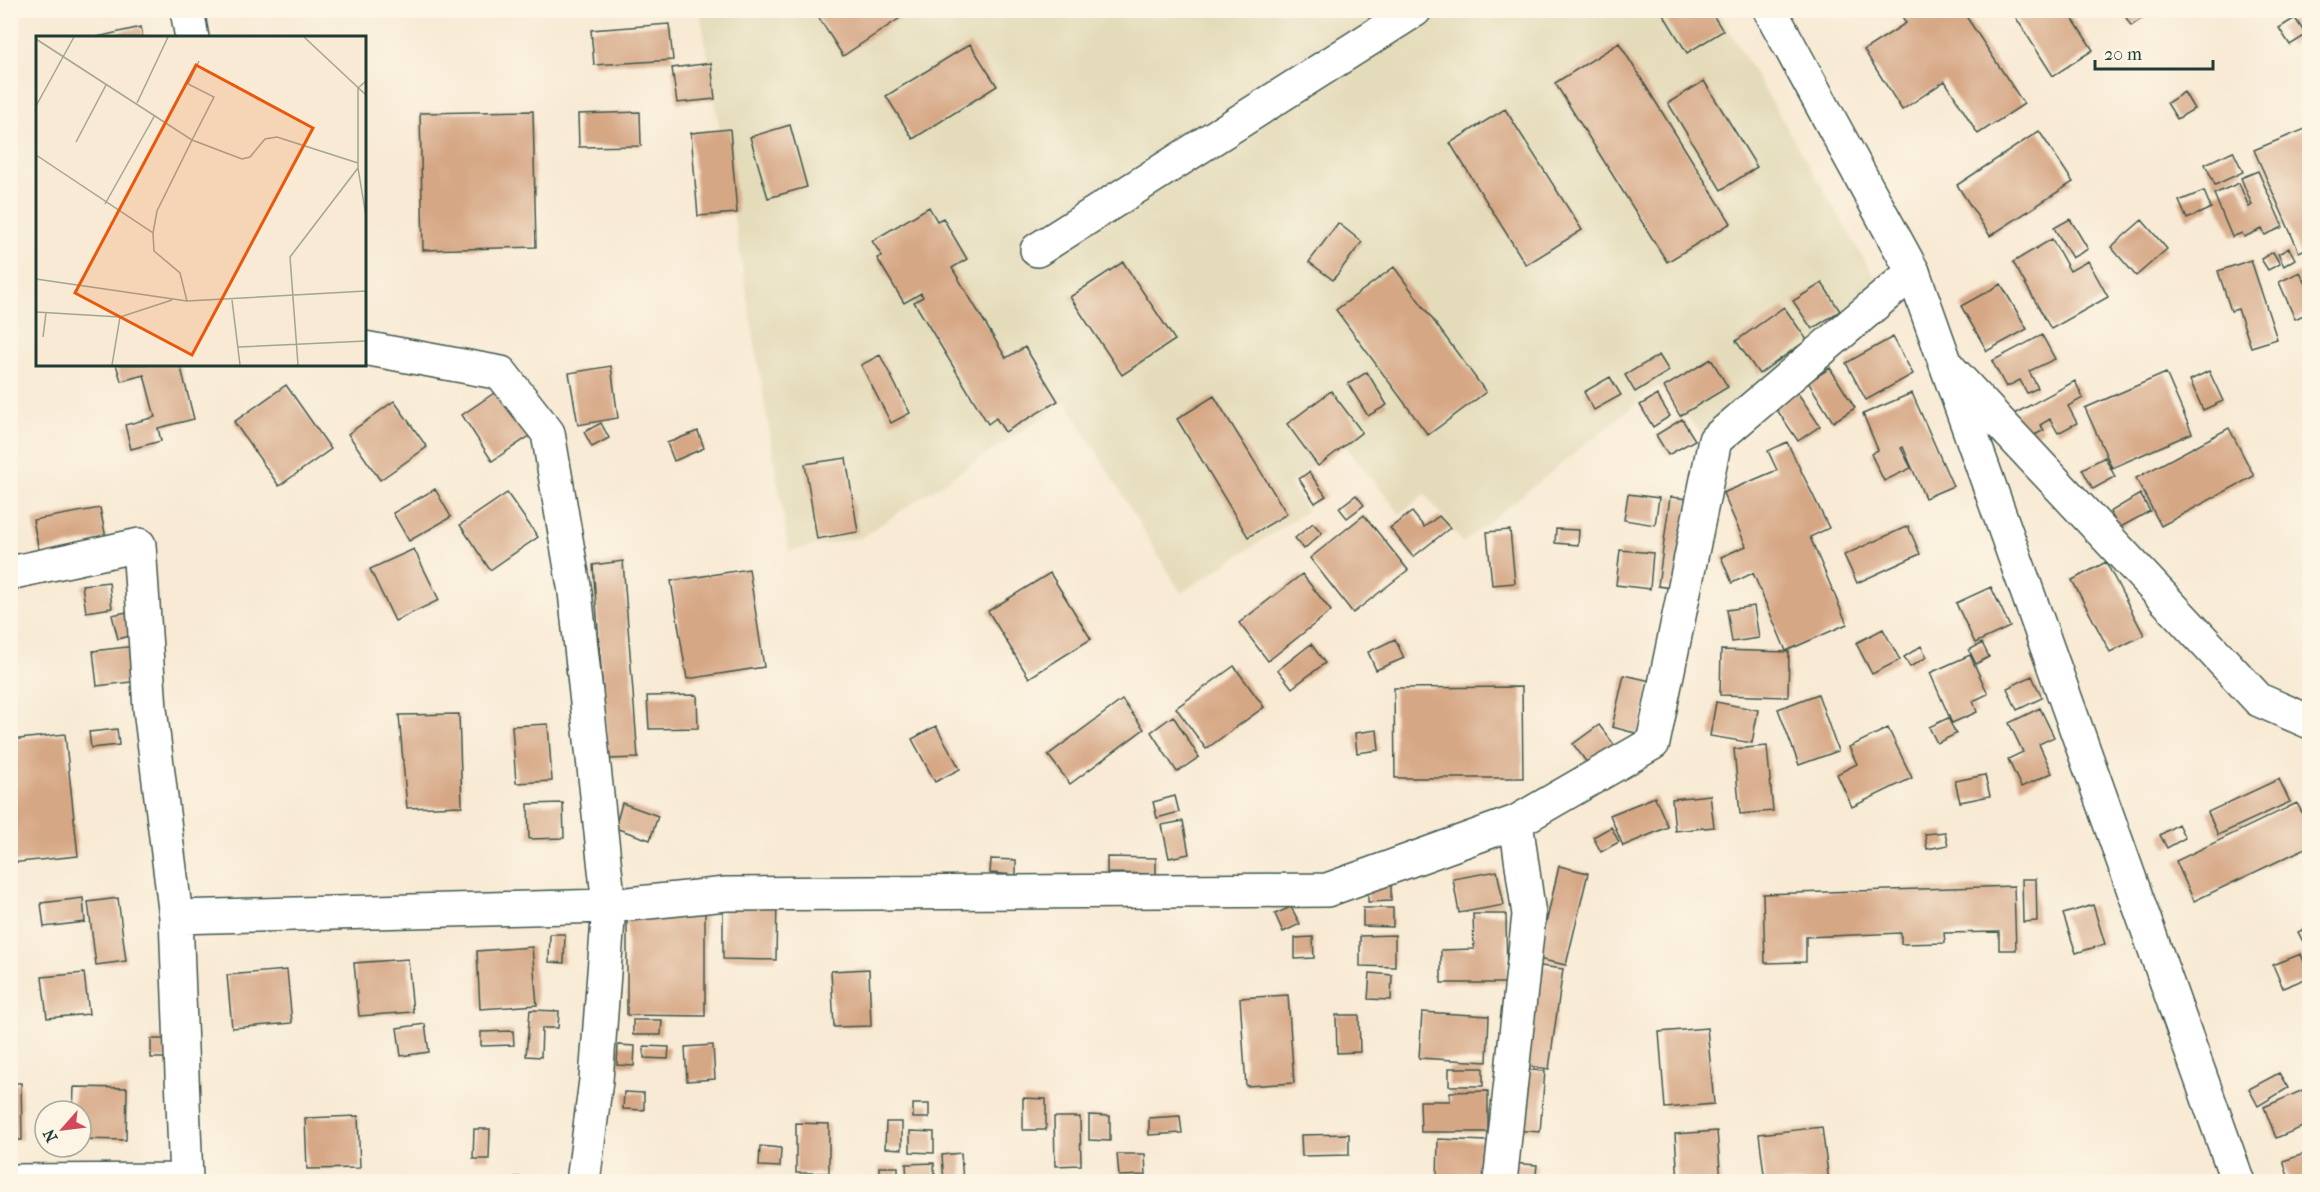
<svg xmlns="http://www.w3.org/2000/svg" width="2320" height="1192" font-family="'IM FELL French Canon',serif">
  <style>
    .built { fill: #e4dbba }
    .building { fill: #d6a785 }
    .lines { fill: none; stroke-linecap: round; stroke-linejoin: round }
    .minor-casing { stroke: #40574c; stroke-width: 36 }
    .major-casing { stroke: #40574c; stroke-width: 36 }
    .minor { stroke: #fff; stroke-width: 33 }
    .major { stroke: #fff; stroke-width: 33 }
    .inset-road { fill: none; stroke: #a1a594; stroke-width: 1.5 }
    .view { fill: #e8590c; fill-opacity: 0.15; stroke: #e8590c; stroke-width: 3 }
    .inset-edge { fill: none; stroke: #1f3d34; stroke-width: 3 }
  </style>
  <rect width="100%" height="100%" fill="#fcf5e5"/>
  <filter id="ink" filterUnits="userSpaceOnUse"><feTurbulence type="fractalNoise" baseFrequency=".0167" numOctaves="2"/><feDisplacementMap in="SourceGraphic" scale="12" xChannelSelector="R" yChannelSelector="G"/><feConvolveMatrix kernelMatrix="1 2 1 2 8 2 1 2 1" color-interpolation-filters="sRGB"/></filter>
  <filter id="wash" filterUnits="userSpaceOnUse"><feTurbulence type="fractalNoise" baseFrequency=".008" numOctaves="4" result="noise"/><feDisplacementMap in="SourceGraphic" scale="24" xChannelSelector="R" yChannelSelector="G"/><feGaussianBlur stdDeviation="1.35" result="paint"/><feColorMatrix in="noise" values="0 0 0 0 0 0 0 0 0 0 0 0 0 0 0 0 0 1.4 0 .05"/><feComposite in="paint" operator="in"/></filter>
  <g filter="url(#wash)">
    <rect width="100%" height="100%" fill="#f8ead4"/>
    <path class="built" d="M700 11H1718L1879 284 1704 436 1658 386 1463 543 1425 494 1400 514 1344 444 1290 483 1307 511 1181 593 1066 401 862 537 789 551Z"/>
    <g id="blocks">
      <path class="building" d="M814 10H912L843 56Z
        M1668 10H1710L1723 31 1687 53 1663 14Z
        M1898 10H1962L2024 104 1978 134 1945 81 1902 110 1864 50 1906 23Z
        M2011 10H2067L2093 50 2053 76Z
        M2122 10H2154L2131 26Z
        M2295 18 2306 35 2290 45 2279 28Z
        M669 24 673 60 594 65 591 30Z
        M141 27 143 38H97V37Z
        M1619 43 1731 223 1667 262 1555 83Z
        M970 44 997 86 913 139 886 96Z
        M711 63 715 99 677 103 672 68Z
        M1704 81 1757 167 1721 190 1668 103Z
        M2184 92 2194 109 2177 119 2167 103Z
        M1505 109 1582 230 1526 265 1450 143Z
        M533 111 536 247 423 250 420 113Z
        M640 112 641 146 579 147 578 114Z
        M790 125 807 187 768 198 750 137Z
        M2310 127V247L2299 252 2254 150Z
        M730 129 737 213 698 216 691 133Z
        M2039 131 2073 182 1990 236 1957 185Z
        M2233 151 2243 172 2215 185 2205 164Z
        M2258 171 2283 227 2265 235 2262 229 2244 237 2242 233 2232 237 2214 194 2239 183 2249 207 2252 205 2241 178Z
        M2204 191 2211 208 2187 219 2179 201Z
        M929 207 937 221 943 218 967 259 952 268 1006 358 1025 347 1058 401 1005 432 996 418 988 424 914 302 923 297 921 293 904 303 877 258 882 256 872 241Z
        M2070 219 2088 249 2072 258 2054 228Z
        M2142 220 2167 249 2136 276 2111 247Z
        M1338 223 1362 242 1333 280 1309 262Z
        M2052 239 2070 271 2088 261 2108 297 2051 329 2013 262Z
        M2289 248 2295 259 2284 266 2278 254Z
        M2273 252 2280 264 2268 270 2261 259Z
        M2251 260 2277 339 2251 347 2238 309 2231 311 2218 271Z
        M1123 262 1175 340 1122 375 1070 297Z
        M1394 267 1486 392 1428 435 1336 310Z
        M2300 272 2310 292V312L2295 319 2279 282Z
        M1822 283 1840 311 1812 329 1793 301Z
        M2001 284 2027 329 1987 351 1961 306Z
        M1784 307 1807 340 1759 374 1736 341Z
        M2042 335 2055 359 2029 371 2038 388 2027 393 2020 380 2006 387 1992 361Z
        M1893 337 1913 374 1866 400 1846 363Z
        M880 355 910 413 891 423 861 365Z
        M1659 355 1669 371 1635 392 1625 375Z
        M1711 359 1728 387 1680 416 1664 387Z
        M116 364H180L194 419 158 428 161 441 131 449 125 425 155 417 144 375 121 381Z
        M611 366 618 418 578 425 569 373Z
        M1830 368 1855 408 1833 422 1808 382Z
        M2209 371 2223 401 2203 410 2190 380Z
        M1367 372 1387 405 1368 416 1348 384Z
        M2166 373 2192 433 2112 468 2085 408Z
        M1610 377 1621 395 1594 410 1584 392Z
        M2075 381 2083 398 2068 406 2077 423 2058 433 2050 419 2040 425 2044 430 2031 437 2012 415Z
        M286 385 331 449 279 486 234 422Z
        M503 387 534 433 492 461 462 415Z
        M1331 391 1362 432 1318 466 1287 424Z
        M1797 392 1820 426 1798 441 1775 407Z
        M1912 393 1953 486 1925 498 1903 447 1901 448 1911 468 1884 481 1871 454 1878 450 1863 414Z
        M1657 395 1670 416 1653 427 1640 405Z
        M1214 396 1287 514 1248 537 1177 419Z
        M394 401 427 447 380 480 348 434Z
        M1682 419 1695 440 1668 455 1656 435Z
        M601 423 609 438 592 447 584 432Z
        M2229 428 2254 476 2161 526 2136 478Z
        M698 431 704 448 674 461 667 443Z
        M1787 442 1829 528 1810 537 1847 624 1786 651 1753 573 1732 583 1721 557 1746 546 1723 493 1777 470 1768 451Z
        M2105 457 2115 477 2093 489 2082 469Z
        M846 458 858 532 817 539 805 464Z
        M1309 472 1326 496 1315 503 1299 479Z
        M435 489 451 517 409 541 393 513Z
        M507 493 538 537 490 570 460 525Z
        M1628 494 1659 498 1655 525 1624 520Z
        M2140 494 2150 511 2119 528 2110 512Z
        M1356 495 1364 505 1347 518 1339 508Z
        M1670 497 1689 499 1678 589 1658 586Z
        M100 508 106 538 39 551 33 520Z
        M1412 512 1424 527 1439 516 1450 528 1413 557 1390 528Z
        M1364 515 1408 570 1353 613 1310 558Z
        M1313 523 1322 533 1304 549 1295 538Z
        M1908 526 1920 554 1857 583 1844 555Z
        M1556 529 1579 530 1578 545 1555 543Z
        M1510 530 1515 583 1492 585 1487 532Z
        M414 549 439 600 395 621 370 569Z
        M1620 550 1653 553 1650 589 1616 585Z
        M623 561 638 758 608 759 593 565Z
        M2106 562 2144 635 2110 652 2072 580Z
        M749 569 764 667 687 679 671 581Z
        M1050 573 1091 639 1029 678 988 611Z
        M1302 574 1331 611 1268 661 1239 623Z
        M109 582 112 608 86 612 82 585Z
        M1991 587 2010 627 1975 643 1956 603Z
        M10 588 17 606 10 608Z
        M1754 606 1759 638 1732 642 1727 610Z
        M132 611 137 634 118 639 112 615Z
        M1883 629 1900 660 1872 674 1856 643Z
        M1395 639 1404 658 1376 670 1368 652Z
        M1982 643 1989 657 1976 664 1969 650Z
        M1311 644 1325 663 1292 688 1278 670Z
        M135 646 139 681 97 686 93 651Z
        M1921 646 1927 657 1910 667 1904 657Z
        M1721 650 1789 652 1788 697 1720 695Z
        M1970 655 1988 694 1973 701 1977 712 1952 723 1930 673Z
        M1234 666 1264 707 1206 749 1176 708Z
        M1624 675 1651 681 1639 734 1612 727Z
        M2032 676 2042 698 2017 710 2007 688Z
        M1522 687 1523 778H1395L1394 688Z
        M1818 694 1838 751 1799 765 1778 709Z
        M697 695 698 728 649 729 647 696Z
        M1122 700 1144 729 1070 784 1048 755Z
        M1716 702 1758 710 1752 743 1710 736Z
        M2040 708 2054 737 2039 744 2052 773 2021 787 2008 759 2023 752 2009 723Z
        M459 714 462 806 407 808 399 715Z
        M1173 716 1199 757 1177 772 1151 732Z
        M1948 718 1956 734 1937 743 1929 727Z
        M548 724 552 781 516 783 512 726Z
        M1599 725 1619 751 1593 771 1573 744Z
        M936 726 960 769 935 782 912 739Z
        M1888 728 1912 778 1852 807 1837 774 1857 764 1849 747Z
        M117 729 119 745 91 748 89 732Z
        M1377 730 1379 750 1357 753 1355 733Z
        M65 734 78 856 10 863V740Z
        M1767 746 1773 811 1740 814 1734 749Z
        M1985 775 1990 796 1960 802 1955 781Z
        M2279 779 2290 802 2218 835 2208 812Z
        M1710 795 1714 827 1675 831 1672 799Z
        M1175 796 1179 812 1157 818 1153 802Z
        M1655 797 1668 827 1623 846 1610 815Z
        M563 803 564 838 529 839 528 804Z
        M622 803 658 816 650 840 615 828Z
        M2297 803 2310 828V846L2194 901 2176 861Z
        M1183 821 1189 854 1169 858 1162 825Z
        M2178 824 2185 838 2167 848 2160 835Z
        M1611 827 1619 842 1601 852 1593 837Z
        M1945 832 1948 845 1927 849 1925 834Z
        M1107 857 1156 858V874L1107 873Z
        M991 859 1016 860V875L990 873Z
        M1559 866 1588 873 1566 965 1538 959Z
        M1497 871 1504 905 1459 913 1453 879Z
        M1368 879H1391V901L1368 902Z
        M2022 879H2036L2037 921 2023 922Z
        M2014 886 2016 950H1999V932L1944 933 1945 943 1901 944V933L1806 937V962L1765 963 1763 894Z
        M627 894 705 895V1016L627 1015Z
        M723 896 777 897 776 960 723 959Z
        M83 898 85 922 44 927 41 903Z
        M118 898 126 961 96 965 88 902Z
        M2093 905 2105 944 2076 953 2063 914Z
        M1291 907 1300 924 1283 932 1275 914Z
        M1363 908H1393V927L1363 926Z
        M1473 914H1506L1507 983H1441V950L1474 949Z
        M2310 926V950L2308 951 2298 932Z
        M550 934H565L564 963 549 962Z
        M1395 935V967L1360 966V936Z
        M1313 937 1314 958 1295 959V938Z
        M532 947 537 1005 480 1009 477 951Z
        M2301 954 2310 977 2283 988 2273 965Z
        M408 959 413 1012 359 1016 354 963Z
        M1533 965 1563 969 1549 1069 1520 1065Z
        M869 969 871 1026 834 1027 831 971Z
        M287 970 292 1023 232 1028 227 975Z
        M84 973 89 1014 47 1018 42 977Z
        M1370 973 1392 975 1391 1000 1368 999Z
        M1288 995 1294 1083 1246 1086 1240 998Z
        M530 1010 559 1011 558 1028H542L541 1057 526 1056Z
        M1422 1012 1489 1016 1487 1062 1419 1058Z
        M1336 1015H1359L1360 1052 1337 1053Z
        M633 1020H662L661 1035H633Z
        M425 1024 429 1052 401 1056 397 1028Z
        M1707 1028 1714 1104 1665 1108 1659 1032Z
        M513 1031 514 1045 481 1046V1032Z
        M151 1039H173L174 1058H151Z
        M618 1045 635 1046 634 1066 617 1065Z
        M713 1045 715 1079 687 1081 685 1047Z
        M644 1046 669 1047 668 1059 644 1058Z
        M1449 1068H1483V1086H1449Z
        M1518 1069 1545 1071 1540 1132 1513 1130Z
        M2279 1073 2288 1088 2258 1106 2249 1089Z
        M10 1083H21L22 1140H10Z
        M74 1087 127 1088 126 1140 81 1139V1111H73Z
        M2310 1087V1124L2276 1138 2264 1107Z
        M1488 1091V1132H1421L1420 1101H1450V1092Z
        M624 1092 644 1093V1110L623 1109Z
        M1023 1098 1046 1099V1130H1023Z
        M913 1104H929V1118H913Z
        M1089 1115 1110 1116V1141L1089 1140Z
        M358 1116 360 1168 307 1169 305 1118Z
        M1180 1116 1182 1133 1149 1135V1118Z
        M1054 1117H1080L1081 1165 1055 1166Z
        M886 1122H902V1149L885 1148Z
        M796 1123 829 1124V1173H796Z
        M1822 1127 1829 1182H1765L1759 1134Z
        M474 1129H490L489 1159H473Z
        M910 1131 934 1132V1153L910 1152Z
        M1717 1131 1721 1182H1678L1675 1134Z
        M1349 1134V1155L1302 1156 1301 1135Z
        M1438 1139 1487 1141 1486 1182H1437Z
        M760 1146 781 1148 780 1167 759 1166Z
        M2310 1152V1182H2290L2283 1161Z
        M961 1153 963 1182H944L942 1155Z
        M1117 1154H1145L1146 1175 1119 1176Z
        M934 1163 935 1182H907L906 1164Z
        M1509 1163 1537 1165 1535 1182H1508Z
        M879 1167H898V1182H879Z
        M516 1177 540 1179V1182H516Z"/>
    </g>
  </g>
  <g filter="url(#ink)">
    <use href="#blocks" fill-opacity="0" stroke="#40574c" stroke-width="1.5"/>
    <g class="lines">
      <g class="minor-casing">
        <path id="minor" d="M187 10 192 38
          M1037 250 1415 10
          M1948 367 2259 700 2310 722
          M10 573 139 545 150 709 176 917
          M10 1181 186 1180 176 917 609 906 575 592 548 433 501 373 364 348
          M583 1182 596 1080 609 906 726 894 1327 890 1516 822
          M1500 1182 1529 915 1516 822 1653 743 1715 440 1913 272"/>
      </g>
      <g class="major-casing">
        <path id="major" d="M1770 10 1913 272 2238 1182"/>
      </g>
      <use href="#minor" class="minor"/>
      <use href="#major" class="major"/>
    </g>
  </g>
  <g transform="translate(36 36)">
    <rect width="330" height="330" fill="#f8ead4"/>
    <path class="inset-road" d="M268 1 330 59M0 3 156 104 121 175 117 197M163 25 152 48 178 61 156 104 206 123 214 121 229 103 241 101 322 127M330 45 322 52V132L330 180M101 67 132 1M0 70 38 1M40 106 70 49M0 119 117 197 118 215 144 237 151 265M69 168 119 79M0 243 151 265 330 255M196 264 204 329M0 276 84 281M7 301 10 277M202 311 330 305M76 329 84 281 136 264M262 329 254 221 322 132"/>
    <path class="view" d="M160 29 277 92 156 319 39 257Z"/>
    <rect width="330" height="330" class="inset-edge"/>
  </g>
  <rect width="2320" height="1192" fill="none" stroke="#fcf5e5" stroke-width="36"/>
  <g transform="translate(63 1129) rotate(242)"><circle r="28" fill="#fcf5e5" stroke="#a4ab9e" stroke-width="1.5"/>
  <path d="M0-4.5L10 22L0 15L-10 22Z" fill="#d1495b"/>
  <text y="-9" font-size="16" font-weight="bold" text-anchor="middle" fill="#1f3d34">N</text>
  </g>
  <path d="M2095 60v9h118v-9" fill="none" stroke="#1f3d34" stroke-width="3"/>
  <text x="2104" y="60" font-size="18" fill="#1f3d34" stroke="#fcf5e5" stroke-width="4.5" paint-order="stroke">20 m</text>
</svg>
